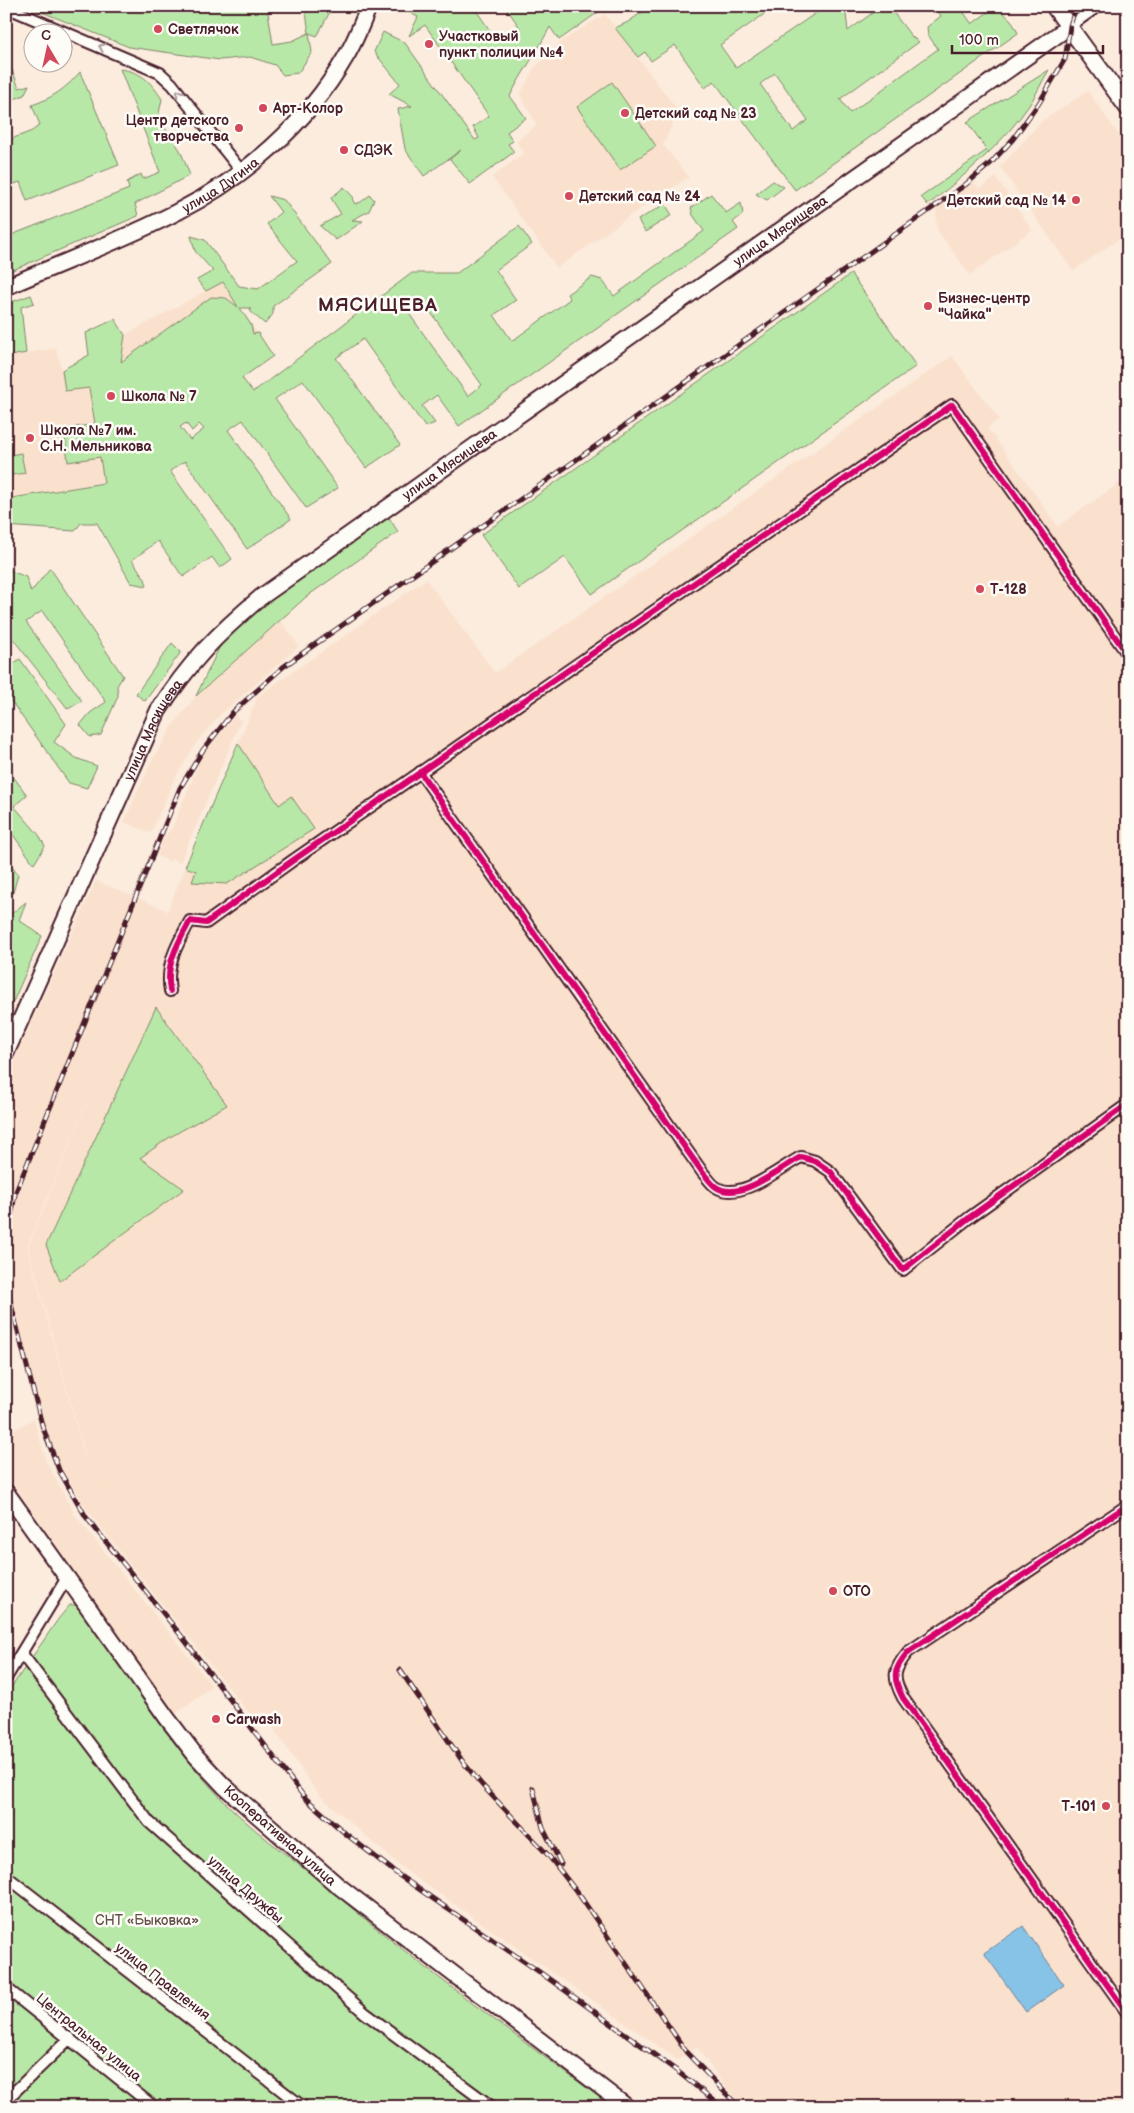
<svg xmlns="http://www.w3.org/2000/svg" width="1134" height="2113" font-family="'Balsamiq Sans',sans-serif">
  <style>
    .built { fill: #fae1cd; fill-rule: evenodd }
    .green { fill: #b8e8a7; stroke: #818469; fill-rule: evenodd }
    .water { fill: #87c3e6; stroke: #6f819b }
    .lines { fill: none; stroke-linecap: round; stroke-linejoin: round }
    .street-casing { stroke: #4a1f2b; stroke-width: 14 }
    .secondary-casing { stroke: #4a1f2b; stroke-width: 19 }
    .primary-casing { stroke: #4a1f2b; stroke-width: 20 }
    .street { stroke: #fdfcf7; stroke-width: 10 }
    .secondary { stroke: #fdfcf7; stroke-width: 15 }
    .primary { stroke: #fdfcf7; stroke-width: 16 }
    .rail-casing { stroke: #4a1f2b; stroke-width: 5 }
    .rail { stroke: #fdfcf7; stroke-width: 3; stroke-dasharray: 9; stroke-linecap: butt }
    .cycleway-casing { stroke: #fdfcf7; stroke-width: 9 }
    .cycleway { stroke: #d6006c; stroke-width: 6 }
    .oneway { stroke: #ac999b }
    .poi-dot { fill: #d1495b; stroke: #fdfcf7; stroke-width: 2 }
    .labels { text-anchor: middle; stroke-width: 5; stroke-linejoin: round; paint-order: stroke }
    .poi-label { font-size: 14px; font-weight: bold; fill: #4a1f2b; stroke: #fdfcf7; text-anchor: start }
    .street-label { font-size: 14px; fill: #4a1f2b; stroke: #fdfcf7 }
    .park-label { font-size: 14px; fill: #66514a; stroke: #fdfcf7 }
    .district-label { font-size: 19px; font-weight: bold; letter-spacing: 1px; fill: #4a1f2b; stroke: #fdfcf7 }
  </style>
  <rect width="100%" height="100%" fill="#fbecde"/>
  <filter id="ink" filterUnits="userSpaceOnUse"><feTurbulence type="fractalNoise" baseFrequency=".02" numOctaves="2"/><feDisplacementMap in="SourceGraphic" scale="10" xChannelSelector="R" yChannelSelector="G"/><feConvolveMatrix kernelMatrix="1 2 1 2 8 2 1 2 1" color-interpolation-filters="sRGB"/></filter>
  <g filter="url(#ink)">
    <path class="built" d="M605 14 673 104 677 110 676 116 663 145 689 177 641 208 557 268 492 177 524 153 516 141 537 125 520 95 534 68 562 41Z
      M1088 91 1128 148V233L1073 271 1000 167 1043 120Z
      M996 177 1032 230 970 275 937 230 936 209 974 182 979 189Z
      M222 282 273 356 119 464 112 481 6 499V357L56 348 62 370Z
      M952 356 999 419 988 428 1058 526 1128 477V2107H744L726 2088 697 2047 678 2060 405 1870 319 1795 262 1712 253 1718 86 1509 58 1462 43 1425 12 1300 8 1269 9 1241 17 1193 138 898 166 910 165 916 258 696 426 579 495 673ZM107 1054 28 1246 85 1455 125 1513 84 1454 27 1246Z
      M281 621 299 646 219 716 199 739 175 778 151 833 124 822 150 764 173 725 196 696 242 652Z
      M235 716 241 721 180 863 171 859 170 862 157 856 164 837 172 828 200 761 207 750Z
      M96 881 136 897 80 1028 6 1208V1078Z
      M34 1419 46 1461 75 1515 212 1686 175 1714 6 1474V1434Z"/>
    <path class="green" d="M27 6H267L273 44 292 41 309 33 305 6H333L317 36 309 33 312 52 298 73 283 75 275 65 250 57 220 60 129 47Z
      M396 6H473L498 42 520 28 505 6H607L559 40 550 27C538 51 522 72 510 96L526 118 507 132 513 141 508 144 514 152 470 184 450 159 461 150 424 176 405 149 398 109 412 106 389 94 400 84 374 52 383 32 405 43 475 140 479 138 473 127 489 116 425 25 409 36 418 17Z
      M651 6H776L720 45 736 68 826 6H845L848 31 875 11H890L876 6H909L892 11 912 37 919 42 840 99 850 113 938 49 928 35 927 27 941 16 933 6H959L972 24 996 6 1011 20 1018 33 795 190 714 81 705 88 675 45 651 61 645 52 638 57 615 28 628 22ZM775 73 808 120 793 131 760 84Z
      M62 43 72 47 70 56 63 62Z
      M11 67 19 88 29 85 24 95 12 100C6 89 3 79 11 67Z
      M120 69C142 72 150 81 162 99L158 118 180 150 190 175 135 204 138 216 6 273V237L129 189 127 182 141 174 143 179 160 172Z
      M1049 70C1042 81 1037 93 1030 104 1003 144 965 175 928 205L921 197 987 150 967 122Z
      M80 72 119 165 27 201 20 182 6 187V141L32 131 40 125 32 105C51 99 68 87 80 72Z
      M612 82 656 146 620 170 577 107Z
      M773 181 784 187 767 200 756 194Z
      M344 187 354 198 352 199 355 204 361 202 370 195 374 200 369 211 352 220 363 221 336 240 320 226 341 214 331 198Z
      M711 194 726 213 741 203 743 214 733 222 738 229 459 426 437 395 422 406 435 423 425 427 363 339 336 358 400 445 366 468 303 380 275 399 338 488 306 508 243 420 228 430 291 519 247 549 185 461 170 471 232 559 220 568 212 557 183 577 158 541 132 560 145 579 147 586 131 583 97 523H81L75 531 6 526V499L104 483 100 457 68 462 64 429 95 424 89 388 65 391 62 370 89 355 86 333 115 319 125 335 121 362 211 297 226 298 238 307 223 282 206 291 197 280 213 271 195 251 191 236 205 240 239 286 258 289 297 261 267 224 281 212 269 196 284 200 332 264 273 306V314L265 324 251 312 250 308H240L251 325 253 334 258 333 273 356 242 378 253 392 412 273H457L519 226 532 244 496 270 516 300 494 315 512 341 570 299 567 294 592 277 602 280 614 296 704 231 693 215 691 208ZM420 297 482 385 468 396 405 308ZM186 423 192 431 199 424 204 429 190 440 180 427Z
      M665 204 672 215 645 232 638 220Z
      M851 274 916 366 592 594 565 557 519 589 481 535Z
      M31 295 34 303 21 307 26 353 6 357V304Z
      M21 453 25 473 6 476V456Z
      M385 511 398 532 306 597 196 696 232 621Z
      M6 563 11 571 26 577 31 592 50 568 123 676 117 686 118 696 101 735 90 737 80 725 90 713 106 702 42 611 26 622 82 701 68 709 6 630Z
      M172 643 181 652 145 701 136 694Z
      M20 659 66 724 54 742 76 758 97 766 87 788 69 783 6 694V669Z
      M238 743 279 805 291 796 314 829 227 884 192 882 196 871 185 867Z
      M6 767 27 795 14 806 39 835 45 846 34 864 6 825Z
      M6 858 18 875 12 896 6 886Z
      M26 902 19 920 42 936 13 1002 6 1012V918Z
      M156 1007 227 1105 170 1137 140 1158 184 1189 60 1281 46 1245Z
      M70 1605H79C124 1670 165 1739 219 1796 250 1829 288 1855 323 1884 416 1963 514 2035 613 2107H6V1695L59 1618Z"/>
    <path class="water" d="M1023 1926 1064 1985 1026 2012 984 1953Z"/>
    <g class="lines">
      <g class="street-casing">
        <path id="street" d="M6 7 160 73 172 84 242 172
          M1070 26 1098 6
          M420 772 703 1173C707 1177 711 1184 716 1187 740 1203 781 1167 801 1157L815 1161 831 1172 903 1270 970 1217 1128 1104
          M170 991C165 964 178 943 190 921L206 923 292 861 952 405 1128 655
          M1128 1505 908 1652C893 1670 892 1677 903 1698L1128 2014
          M22 1654 149 1822 365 2013 492 2107
          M6 1678 68 1576
          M6 1876 303 2107
          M6 1988 154 2107
          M6 2100 70 2038"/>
      </g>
      <g class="secondary-casing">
        <g id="secondary">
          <path id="s1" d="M6 287C63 262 121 241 177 212 244 178 307 124 345 58 355 42 362 23 369 6"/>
          <path id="s2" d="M6 1053 158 711C189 663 217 634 261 597L1070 26"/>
          <path id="s3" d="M6 1492 167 1718 196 1756 224 1786 336 1884 627 2107"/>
        </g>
      </g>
      <g class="primary-casing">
        <path id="primary" d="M1054 6 1128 108"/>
      </g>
      <use href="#street" class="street"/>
      <use href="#secondary" class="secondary"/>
      <use href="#primary" class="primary"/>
      <g class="rail-casing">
        <path id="rail" d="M400 1670 463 1762 482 1785 548 1855 580 1896 687 2053 739 2107
          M533 1788 543 1828 561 1864
          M722 2107 677 2071 538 1971 400 1876 346 1834 305 1798 183 1638 86 1517 59 1470 42 1425 10 1300 7 1269V1241L15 1194 180 788 203 750 233 712 283 667 965 185 991 163 1013 139 1039 103 1065 59 1070 26 1076 6"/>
      </g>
      <use href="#rail" class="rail"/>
      <g class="cycleway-casing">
        <path id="cycleway" d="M420 772 703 1173C707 1177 711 1184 716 1187 740 1203 781 1167 801 1157L815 1161 831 1172 903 1270 970 1217 1128 1104
          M170 991C165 964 178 943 190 921L206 923 292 861 952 405 1128 655
          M1128 1505 908 1652C893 1670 892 1677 903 1698L1128 2014"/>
      </g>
      <use href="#cycleway" class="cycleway"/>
    </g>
    <defs><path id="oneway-chevron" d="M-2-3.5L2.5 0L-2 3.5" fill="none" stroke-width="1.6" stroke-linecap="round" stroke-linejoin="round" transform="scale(1.25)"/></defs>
    <g class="oneway">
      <use href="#oneway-chevron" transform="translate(102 47) rotate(-157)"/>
      <use href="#oneway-chevron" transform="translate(179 93) rotate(-129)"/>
    </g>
  </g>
  <g class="poi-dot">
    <circle cx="158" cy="29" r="5"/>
    <circle cx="429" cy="44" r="5"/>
    <circle cx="263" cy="108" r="5"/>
    <circle cx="625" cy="113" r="5"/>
    <circle cx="239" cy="128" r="5"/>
    <circle cx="344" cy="150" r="5"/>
    <circle cx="569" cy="196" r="5"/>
    <circle cx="1076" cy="200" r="5"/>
    <circle cx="928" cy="306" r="5"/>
    <circle cx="111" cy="396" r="5"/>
    <circle cx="30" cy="438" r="5"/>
    <circle cx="980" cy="589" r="5"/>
    <circle cx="833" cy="1591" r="5"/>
    <circle cx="216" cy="1719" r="5"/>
    <circle cx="1106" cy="1806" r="5"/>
  </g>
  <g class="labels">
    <g class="poi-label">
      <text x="168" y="34">Светлячок</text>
      <text x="439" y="41">Участковый<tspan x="439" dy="16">пункт полиции №4</tspan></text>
      <text x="273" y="113">Арт-Колор</text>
      <text x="635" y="118">Детский сад № 23</text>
      <text x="229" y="125" text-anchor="end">Центр детского<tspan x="229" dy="16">творчества</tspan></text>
      <text x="354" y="155">СДЭК</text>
      <text x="579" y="201">Детский сад № 24</text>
      <text x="1066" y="205" text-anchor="end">Детский сад № 14</text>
      <text x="938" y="303">Бизнес-центр<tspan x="938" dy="16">"Чайка"</tspan></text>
      <text x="121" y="401">Школа № 7</text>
      <text x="40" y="435">Школа №7 им.<tspan x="40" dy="16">С.Н. Мельникова</tspan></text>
      <text x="990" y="594">Т-128</text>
      <text x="843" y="1596">ОТО</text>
      <text x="226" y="1724">Carwash</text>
      <text x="1096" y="1811" text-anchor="end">Т-101</text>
    </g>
    <g class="street-label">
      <text dy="5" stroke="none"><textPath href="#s1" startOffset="238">улица Дугина</textPath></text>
      <text dy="5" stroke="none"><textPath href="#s2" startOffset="1164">улица Мясищева</textPath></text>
      <text dy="5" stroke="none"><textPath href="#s2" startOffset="759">улица Мясищева</textPath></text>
      <text dy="5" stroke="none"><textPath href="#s2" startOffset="355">улица Мясищева</textPath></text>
      <text dy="5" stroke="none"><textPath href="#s3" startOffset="441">Кооперативная улица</textPath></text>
      <text transform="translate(246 1889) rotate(41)" y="5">улица Дружбы</text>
      <text transform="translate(163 1981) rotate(38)" y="5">улица Правления</text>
      <text transform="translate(89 2037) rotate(39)" y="5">Центральная улица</text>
    </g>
    <g class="park-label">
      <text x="147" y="1925">СНТ «Быковка»</text>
    </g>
    <g class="district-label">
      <text x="378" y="311">МЯСИЩЕВА</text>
    </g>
  </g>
  <rect width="1134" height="2113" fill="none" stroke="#fdfcf7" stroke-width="25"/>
  <rect x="12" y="12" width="1109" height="2088" fill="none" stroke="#4a1f2b" stroke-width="2" filter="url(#ink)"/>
  <g transform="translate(48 48) rotate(351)"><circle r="24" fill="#fdfcf7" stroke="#b5a4a5"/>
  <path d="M0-4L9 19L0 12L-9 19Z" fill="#d1495b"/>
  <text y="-8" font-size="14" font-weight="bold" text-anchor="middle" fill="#4a1f2b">С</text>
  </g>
  <path d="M952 45v8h151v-8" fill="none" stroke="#4a1f2b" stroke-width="2.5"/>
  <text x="959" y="45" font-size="15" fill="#4a1f2b" stroke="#fdfcf7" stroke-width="4" paint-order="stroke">100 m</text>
</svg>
